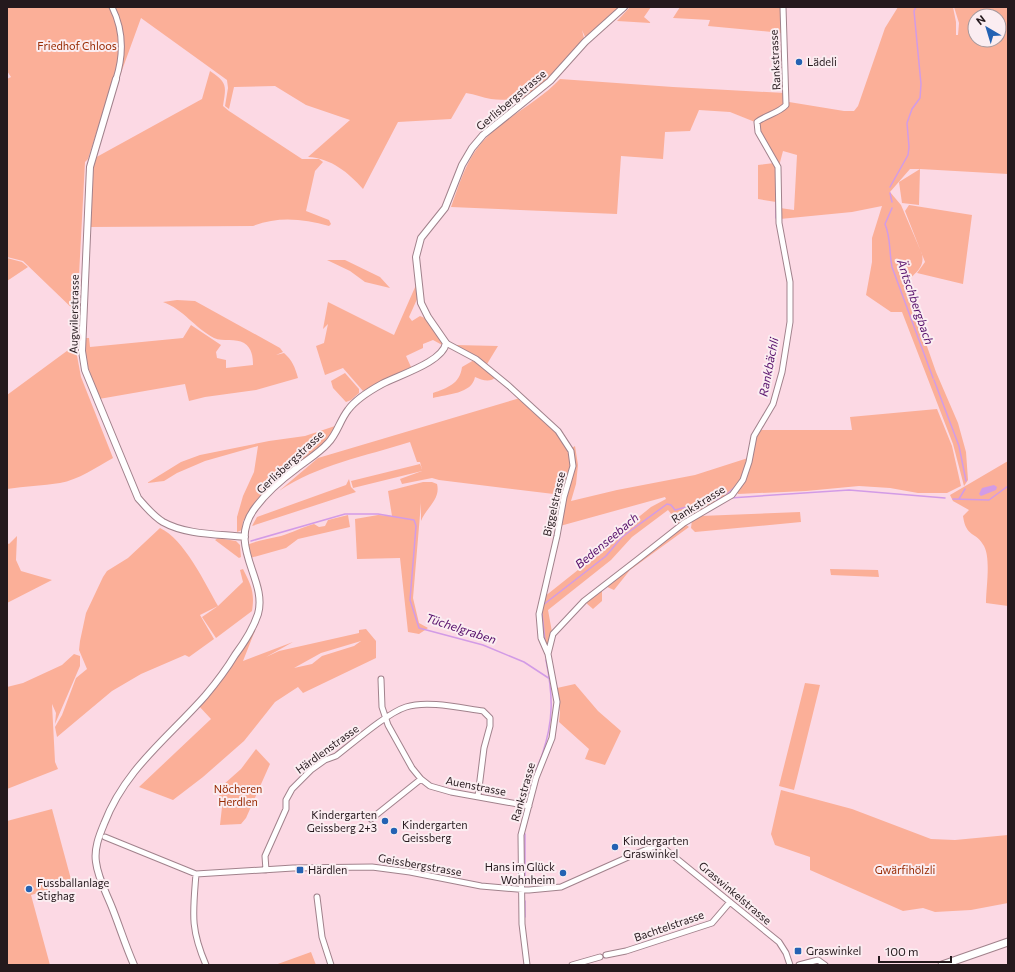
<svg xmlns="http://www.w3.org/2000/svg" width="1015" height="972" font-family="Commissioner,sans-serif">
  <style>
    .green { fill: #fbaf98; fill-rule: evenodd }
    .water { fill: #d29be6 }
    .lines { fill: none; stroke-linecap: round; stroke-linejoin: round }
    .stream { stroke: #d29be6; stroke-width: 1.5 }
    .minor-casing { stroke: #a1828c; stroke-width: 7 }
    .tertiary-casing { stroke: #a1828c; stroke-width: 8 }
    .secondary-casing { stroke: #a1828c; stroke-width: 9 }
    .minor { stroke: #fff; stroke-width: 5 }
    .tertiary { stroke: #fff; stroke-width: 6 }
    .secondary { stroke: #fff; stroke-width: 7 }
    .poi-dot { fill: #2462b3; stroke: #fbedf1; stroke-width: 1.5 }
    .labels { text-anchor: middle; stroke-width: 4; stroke-linejoin: round; paint-order: stroke }
    .park-label { font-size: 11px; fill: #982b03; stroke: #fbedf1 }
    .street-label { font-size: 11px; fill: #25191d; stroke: #fbedf1 }
    .poi-label { font-size: 11px; fill: #25191d; stroke: #fbedf1; text-anchor: start }
    .water-label { font-size: 12px; font-style: italic; fill: #560f6b; stroke: #fbedf1 }
  </style>
  <rect width="100%" height="100%" fill="#fcd9e4"/>
  <path class="green" d="M7 7H621L586 39 582 30 585 42 527 100C515 98 504 101 491 99 483 98 475 94 466 93L451 119 398 122 363 189C349 173 331 158 308 157L350 120 306 105 275 86 234 87 229 109 225 106 228 88 227 80 141 18 121 73 116 71 88 159 85 162 77 313 23 261 7 257V79L11 77 7 71Z
    M630 7H651L644 17 651 23 617 21Z
    M680 7H781L782 33 708 26 710 20 673 18Z
    M898 7H953L956 22V35H958L959 23 954 7H1008V174L920 169 919 205 902 203 899 182 920 169H910L890 192 901 205 922 254C926 274 905 273 908 292L936 372 958 423 966 452 968 480 964 486 953 444 902 312H891L866 295 872 262V238L882 206 852 212 780 219V208L794 210 797 155 783 151 779 166 760 131 758 123C769 115 786 114 789 102L844 111H854L858 106 885 28ZM975 16H999V40H975Z
    M210 71C228 83 226 86 223 106L229 111 302 159H319L323 162 315 171 306 211 329 220 331 224 329 226C303 219 279 216 253 226L88 227 93 159 202 99Z
    M560 79 673 87 785 93 784 104C777 112 765 114 755 122L730 112 699 110 690 131 665 132 663 159 621 156 617 214 451 207C458 188 464 167 476 150 496 121 536 105 560 79Z
    M774 163 776 167V202L758 199V165Z
    M909 205 972 215 963 284 917 273 925 262 905 211Z
    M7 258 22 262 28 267 7 281Z
    M327 260H345L380 277 390 288 365 282 350 271Z
    M416 285 418 297 409 317 412 321 420 316C433 320 440 335 444 346L433 340 423 344V348L406 356 411 367 375 384 363 391 343 368 325 375 316 346 324 343 328 324 323 329 328 302 394 335Z
    M177 300 195 301 280 348 283 352 276 355 284 353C292 360 295 367 298 378L256 390 205 397 189 401 185 384 99 399 87 364 84 338H89L90 347 183 338 191 325 221 345 216 352 217 358 226 360V368L253 365C253 357 252 348 244 343 236 338 223 342 214 338 195 328 183 309 163 302Z
    M75 345 81 377 113 458C97 467 78 480 60 483 42 486 25 486 7 489V395Z
    M455 345 498 346 487 364 478 358Z
    M474 360 496 377C490 383 482 380 475 377 472 394 447 394 433 398V393C447 388 460 384 462 367Z
    M345 373 359 389V393L351 400 346 402 333 388 331 381Z
    M520 398C540 416 570 436 571 465 572 476 566 486 562 495L439 480 432 478 402 484 400 479 422 471 353 488 351 481 420 464 422 469 420 462H417L410 442C366 456 317 465 279 491L318 458Z
    M937 409 952 446 961 486 947 493H918L890 488 859 486 806 491 738 494 737 490 756 436 760 430H852L850 417Z
    M335 426 328 441 253 508 243 521 242 530 237 532V517L243 496 254 472 258 446 205 461 177 473 164 481 147 483 181 462 200 455 269 441 305 436Z
    M575 446 578 465 576 484 571 501 617 490 695 475 748 458 740 480 730 491 715 504 679 524 668 510 632 537 611 560 548 610 552 632 547 647C540 630 540 614 544 597L593 558 614 537 651 507 666 499 665 497 560 526 565 498 575 467 572 448Z
    M1008 461V606L986 603C986 588 991 559 984 546 976 531 966 538 963 516L969 510 953 501 950 495Z
    M349 479 351 487 356 492 252 526 257 517 346 485Z
    M423 482H432L437 484C441 499 426 508 421 521V503L413 598 419 623 428 628 419 634 408 632 400 558 357 559 355 519 378 515 392 516 388 491Z
    M800 512 801 522 695 532 691 528 692 520 700 516Z
    M348 515 350 527 298 539 286 548 250 558 247 545C258 540 269 539 281 536 291 533 303 527 314 524L319 527 325 526 328 520Z
    M685 524 689 527 630 570 614 590 605 586Z
    M160 528C184 539 205 583 218 606L243 582 240 570 243 569C251 585 255 592 252 611L216 638 202 617 218 606 200 615 214 639 189 657 185 655 141 674 112 691 57 737 55 727 62 715 76 678 87 669 79 650 80 641 86 613 103 577 107 571 128 558Z
    M17 536 16 560 21 571 52 580 7 603V543L9 544Z
    M218 538 236 541 240 545 241 557 239 558 215 540Z
    M830 569 878 570 879 577 831 575Z
    M602 588V601L593 609 585 602Z
    M258 623 243 661 293 642 266 657 279 651 359 633V630L366 629 376 641V658L303 693 298 687 275 702 244 741 203 777 173 800 139 787 211 719 198 705 248 638ZM361 641 354 646 322 656 312 664 294 668 321 653Z
    M74 654 80 656V666L55 724 56 713 52 704 55 762 58 769 7 789V687L23 683 62 665Z
    M805 683 820 685 794 790 779 786Z
    M575 684 598 711 621 731 605 765 585 759 589 749 559 722 560 712 557 688Z
    M256 749 270 764 246 818 241 824 220 825 222 807 219 794 223 785 241 769Z
    M781 790 852 809 931 839 955 840 1008 835V903L971 910 935 912 923 908 903 911 810 870V857L775 845 771 834Z
    M52 809 72 883 31 895 50 965H7V821Z
    M311 952 316 965H275Z"/>
  <path class="water" d="M994 485 997 487 996 490 981 496 979 494 982 488Z"/>
  <g class="lines">
    <path class="stream" d="M890 187 908 155 909 147 907 123 912 109 920 98 921 84 914 11 916 7
      M890 193 892 202
      M776 202V218
      M892 208 885 224C891 238 889 252 892 267L933 378
      M787 328 788 320
      M934 380 959 446 966 481
      M726 495 735 487
      M730 498 849 490 945 498
      M953 499 989 500 1008 486
      M959 499 965 489
      M251 541 345 514H378L414 520 416 526 410 600 419 628 483 645 524 662 550 679
      M543 605 606 556 622 537 667 504 671 505 675 510 722 498
      M542 613 545 641
      M527 796C530 781 537 769 542 755 554 720 553 695 546 660
      M525 834V882
      M525 901V917"/>
    <g class="minor-casing">
      <path id="minor" d="M112 7C124 31 124 54 116 79
        M446 343 476 359 509 386 558 431 571 451 573 466 564 497 557 536 539 614 541 638 548 654
        M381 679 382 707 388 725 412 768 421 779 430 786 451 792 529 806
        M371 819 421 779
        M105 837 196 874 293 868 372 867 410 872 481 886 529 890 561 887 635 854 655 846H661L779 942 786 953 790 965
        M266 870 265 856 286 809V800L292 789 311 770 325 760 336 756C353 743 387 713 406 707 427 700 461 708 483 711L490 718V726L484 748 478 796
        M196 874C193 913 190 928 206 965
        M317 897 322 937 331 965
        M606 955 626 951 712 923 730 902
        M527 965 522 924 521 835 536 778 552 738 557 702 548 654 553 634 584 601 637 560 684 523 732 495 743 480 749 462 754 436 773 404 782 372 790 322V282L779 223 778 167 758 132 757 122C766 115 779 113 786 105L783 7
        M572 965 600 957
        M799 965 818 960 825 965"/>
    </g>
    <g class="tertiary-casing">
      <path id="tertiary" d="M116 79 90 167 82 351 85 370 138 498C145 506 153 516 163 522 186 535 218 534 245 537
        M134 965C126 947 120 928 113 910 107 894 98 879 96 862 94 849 99 836 104 824 125 769 167 739 205 696 216 683 226 670 235 655 244 643 253 629 258 614 268 579 226 546 255 508 266 493 282 479 297 468 307 460 319 453 328 443 337 434 340 420 348 410 356 399 371 390 382 384 399 375 443 362 446 343L428 317 421 303 416 257 421 238 445 208 462 165 472 148 483 135 550 81 585 42 624 7"/>
    </g>
    <g class="secondary-casing">
      <path id="secondary" d="M942 965 1008 942"/>
    </g>
    <use href="#minor" class="minor"/>
    <use href="#tertiary" class="tertiary"/>
    <use href="#secondary" class="secondary"/>
  </g>
  <g class="poi-dot">
    <circle cx="799" cy="62" r="4"/>
    <circle cx="385" cy="821" r="4"/>
    <circle cx="394" cy="831" r="4"/>
    <circle cx="615" cy="847" r="4"/>
    <rect x="296" y="866" width="8" height="8" rx="2"/>
    <circle cx="563" cy="873" r="4"/>
    <circle cx="29" cy="889" r="4"/>
    <rect x="794" y="947" width="8" height="8" rx="2"/>
  </g>
  <g class="labels">
    <g class="park-label">
      <text x="77" y="50">Friedhof Chloos</text>
      <text x="238" y="793">Nöcheren<tspan x="238" dy="13">Herdlen</tspan></text>
      <text x="905" y="874">Gwärfihölzli</text>
    </g>
    <g class="street-label">
      <text transform="translate(775 60) rotate(-93)" y="4">Rankstrasse</text>
      <text transform="translate(511 100) rotate(-40)" y="4">Gerlisbergstrasse</text>
      <text transform="translate(74 314) rotate(-89)" y="4">Augwilerstrasse</text>
      <text transform="translate(290 462) rotate(-43)" y="4">Gerlisbergstrasse</text>
      <text transform="translate(554 504) rotate(-77)" y="4">Biggelstrasse</text>
      <text transform="translate(698 504) rotate(-32)" y="4">Rankstrasse</text>
      <text transform="translate(327 749) rotate(-36)" y="4">Härdlenstrasse</text>
      <text transform="translate(476 786) rotate(11)" y="4">Auenstrasse</text>
      <text transform="translate(523 792) rotate(-74)" y="4">Rankstrasse</text>
      <text transform="translate(420 865) rotate(10)" y="4">Geissbergstrasse</text>
      <text transform="translate(735 893) rotate(40)" y="4">Graswinkelstrasse</text>
      <text transform="translate(669 926) rotate(-19)" y="4">Bachtelstrasse</text>
    </g>
    <g class="poi-label">
      <text x="807" y="66">Lädeli</text>
      <text x="377" y="819" text-anchor="end">Kindergarten<tspan x="377" dy="13">Geissberg 2+3</tspan></text>
      <text x="402" y="829">Kindergarten<tspan x="402" dy="13">Geissberg</tspan></text>
      <text x="623" y="845">Kindergarten<tspan x="623" dy="13">Graswinkel</tspan></text>
      <text x="555" y="871" text-anchor="end">Hans im Glück<tspan x="555" dy="13">Wohnheim</tspan></text>
      <text x="308" y="874">Härdlen</text>
      <text x="37" y="887">Fussballanlage<tspan x="37" dy="13">Stighag</tspan></text>
      <text x="806" y="955">Graswinkel</text>
    </g>
    <g class="water-label">
      <text transform="translate(915 302) rotate(71)" y="4">Äntschbergbach</text>
      <text transform="translate(769 367) rotate(-79)" y="4">Rankbächli</text>
      <text transform="translate(607 541) rotate(-40)" y="4">Bedenseebach</text>
      <text transform="translate(461 629) rotate(18)" y="4">Tüchelgraben</text>
    </g>
  </g>
  <rect width="1015" height="972" fill="none" stroke="#25191d" stroke-width="16"/>
  <g transform="translate(987 28) rotate(322)"><circle r="19" fill="#fbedf1" stroke="#a5989c"/>
  <path d="M0-3L7 15L0 10L-7 15Z" fill="#2462b3"/>
  <text y="-6" font-size="11" font-weight="bold" text-anchor="middle" fill="#25191d">N</text>
  </g>
  <path d="M879 956v6h72v-6" fill="none" stroke="#25191d" stroke-width="2"/>
  <text x="885" y="956" font-size="12" fill="#25191d" stroke="#fbedf1" stroke-width="3" paint-order="stroke">100 m</text>
</svg>
